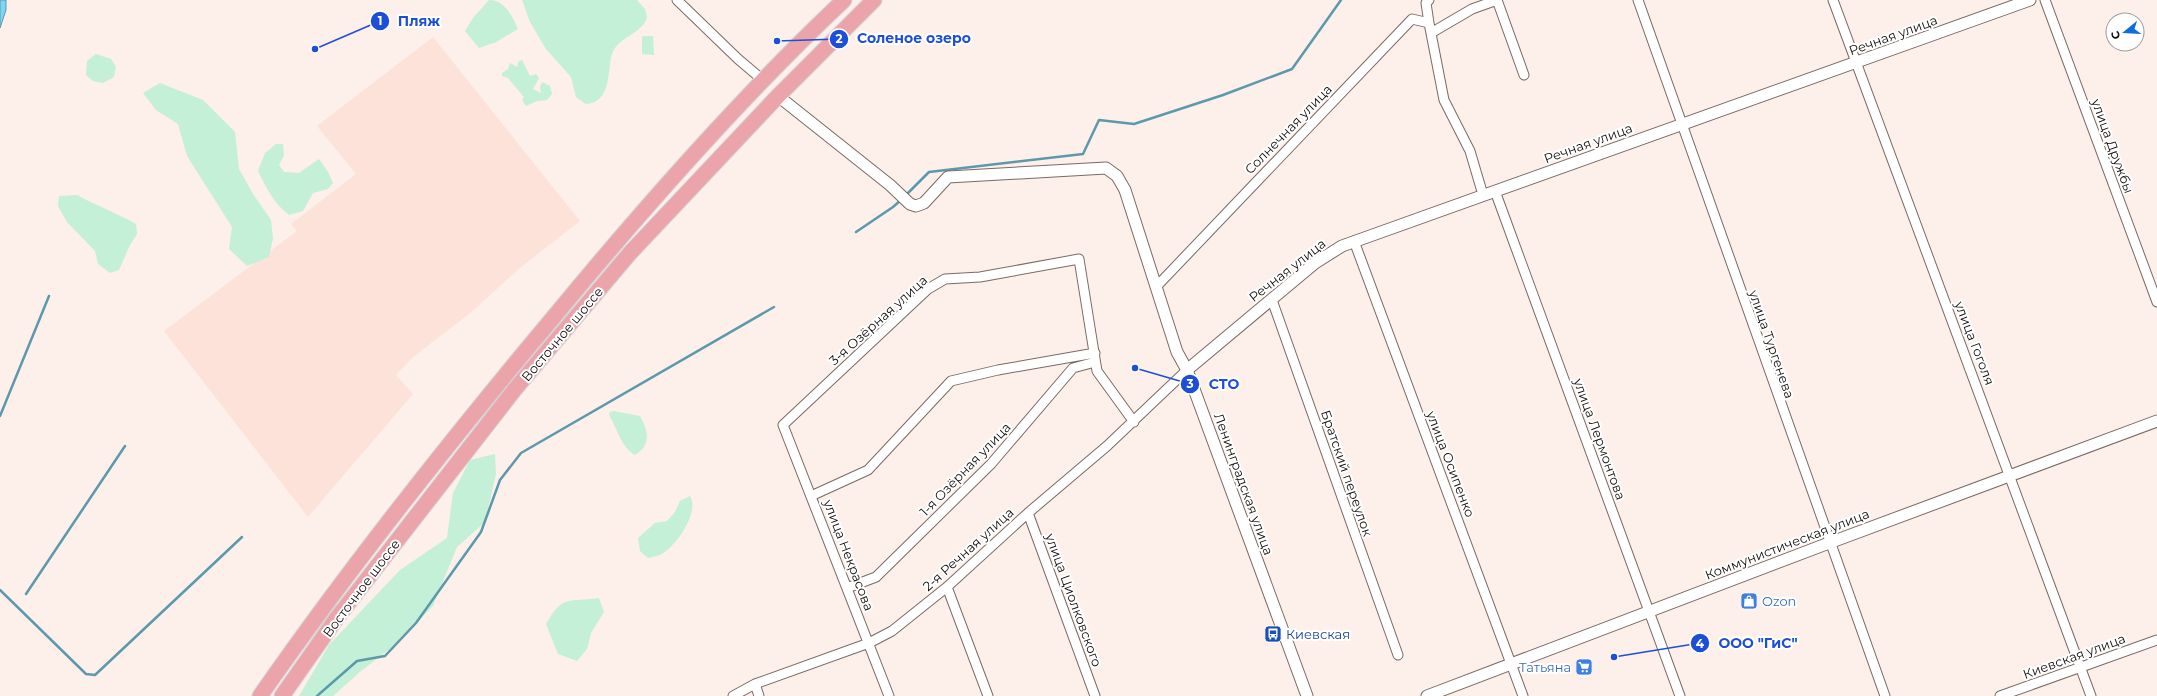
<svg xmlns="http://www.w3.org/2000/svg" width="2157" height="696" font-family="Montserrat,sans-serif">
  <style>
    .built { fill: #fce2d8 }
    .green { fill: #c3f0d7 }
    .water { fill: #7cd5f2; stroke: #5c99ac }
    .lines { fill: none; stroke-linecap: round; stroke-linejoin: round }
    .stream { stroke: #5c99ac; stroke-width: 2.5 }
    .minor-casing { stroke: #7a6a64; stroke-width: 11 }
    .tertiary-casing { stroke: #7a6a64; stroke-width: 13 }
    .trunk-casing { stroke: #d4d3d3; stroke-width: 17 }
    .minor { stroke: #fff; stroke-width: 9 }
    .tertiary { stroke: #fff; stroke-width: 11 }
    .trunk { stroke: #eca4ab; stroke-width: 15 }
    .labels { text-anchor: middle; stroke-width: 4; stroke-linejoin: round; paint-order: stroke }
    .street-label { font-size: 13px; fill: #110c09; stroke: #fff }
    .shop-label { font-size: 13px; fill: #366cbe; stroke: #fff; text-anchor: start }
    .transit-label { font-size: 13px; fill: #164399; stroke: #fff; text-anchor: start }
    .leader { fill: none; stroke: #1d4ed8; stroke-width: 1.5 }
    .callout-dot { fill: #1d4ed8; stroke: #fff; stroke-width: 1.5 }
    .mark-label { font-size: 12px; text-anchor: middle; font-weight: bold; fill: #fff }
    .callout-label { font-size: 14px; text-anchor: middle; font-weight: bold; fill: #1d4ed8; stroke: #fff; stroke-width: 4; stroke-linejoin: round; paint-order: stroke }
  </style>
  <rect width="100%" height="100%" fill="#fdefe9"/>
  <path class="built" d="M433 37 580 221 521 267 469 314 413 357 396 375 413 394 308 517 164 331 297 231 291 224 356 174 317 126Z"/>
  <path class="green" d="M489 0C505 0 512 16 518 29L496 42 479 48 465 31 473 18Z
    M522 0H637L645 9 647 17C642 35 618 36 612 54 607 71 612 102 586 104L576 97 571 77 546 49 530 22Z
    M644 36H653L654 55 642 54V37Z
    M96 54 111 59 116 67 114 77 103 83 93 81 86 75 87 61Z
    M522 60 530 76 536 74 539 78 533 89 541 93 540 87 542 82 550 86 552 94 547 100 537 101 526 106 522 100 524 97 508 78 502 76V73L508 69 510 63 517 67 518 62Z
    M160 83 203 100 235 132 239 169 253 194 271 220 273 238 269 257 247 266 229 249 232 227 187 156 178 124 156 110 143 93Z
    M276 144H283L284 155 279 165 284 172 299 173 319 159 328 172 333 183 328 189 313 193 303 211 289 215C274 204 266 187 258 171L265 153Z
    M77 195C97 206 117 213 136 224L137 234 130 245 119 270 110 273 98 264 95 251 67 222 58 206 59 196Z
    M613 411 640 416C648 430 652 445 635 455 621 447 618 430 610 417L609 413Z
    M495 454 496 474 485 522 457 547 433 606 395 645 361 671 333 696H299L329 645 400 570 447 538 453 493 470 460Z
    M690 496C700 512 676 547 660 555 657 556 652 557 648 558L640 551 638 538 655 523 667 521 675 512 680 501Z
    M599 598 604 612 591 633 587 649 577 661 558 654 546 624C563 593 570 603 599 598Z"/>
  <path class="water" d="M0 0H6V10L0 28Z"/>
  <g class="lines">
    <path class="stream" d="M906 195 929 172 1083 154 1099 120 1134 124 1223 95 1292 69 1341 0
      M856 232 893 207 901 200
      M0 416 49 296
      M0 590 86 674 95 675 242 537
      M26 594 125 446
      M317 696 357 661 385 656 416 623 481 532 500 480 521 453 774 307"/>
    <g class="minor-casing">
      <path id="minor" d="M677 0 738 59 764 81
        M1497 0 1524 75
        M1638 0 1885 696
        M1833 0 2091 696
        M2045 0 2157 302
        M1429 23 1444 100 1470 151 1483 195
        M1431 33 1472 9 1497 0
        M1495 191 1680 696
        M1354 241 1523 696
        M1156 287 1412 19 1429 23 1426 3 1429 0
        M1272 300 1398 655
        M811 496 868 470 951 381 998 370 1095 353
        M1028 513 1095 696
        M947 587 988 696
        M847 588 876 577 991 464 1073 368 1095 362
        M755 684 759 696
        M733 696 755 684 869 643 892 631 947 587 1028 513 1107 446 1187 370
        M889 696 783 425 928 289 945 279 980 277 1079 259 1097 371 1134 422
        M2000 696 2157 640"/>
    </g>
    <g class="tertiary-casing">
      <path id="tertiary" d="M778 96 890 185 910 204 916 206 924 203 948 177 1106 168 1117 176 1125 190 1177 352 1187 370 1307 696
        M1187 370 1315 263 1342 246 2030 0
        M1427 696 1829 543 2157 421"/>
    </g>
    <g class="trunk-casing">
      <path id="trunk" d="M260 696C352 564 453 437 557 313 647 204 741 97 844 0
        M282 696 336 619 515 389 630 253 778 96 874 0"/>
    </g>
    <use href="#minor" class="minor"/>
    <use href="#tertiary" class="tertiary"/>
    <use href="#trunk" class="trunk"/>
  </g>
  <defs>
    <g id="shop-square" transform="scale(0.9)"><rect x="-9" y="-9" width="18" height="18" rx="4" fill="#3f7fe0" stroke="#fff"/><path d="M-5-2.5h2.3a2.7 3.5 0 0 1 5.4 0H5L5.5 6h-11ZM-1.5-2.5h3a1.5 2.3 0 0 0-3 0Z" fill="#fff"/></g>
    <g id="bus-square" transform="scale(0.9)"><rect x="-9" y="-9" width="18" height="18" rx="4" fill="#1a4fb4" stroke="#fff"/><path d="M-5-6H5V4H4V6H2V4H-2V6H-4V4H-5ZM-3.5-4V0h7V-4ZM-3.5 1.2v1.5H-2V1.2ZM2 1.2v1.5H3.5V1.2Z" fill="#fff"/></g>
    <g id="supermarket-square" transform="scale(0.9)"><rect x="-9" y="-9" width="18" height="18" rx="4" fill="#3f7fe0" stroke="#fff"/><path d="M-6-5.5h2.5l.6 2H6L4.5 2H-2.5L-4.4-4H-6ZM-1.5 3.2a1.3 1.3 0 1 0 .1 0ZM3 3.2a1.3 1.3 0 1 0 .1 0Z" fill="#fff"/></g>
  </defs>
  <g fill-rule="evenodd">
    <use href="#shop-square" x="1749" y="601"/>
    <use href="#bus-square" x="1273" y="634"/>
    <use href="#supermarket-square" x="1584" y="667"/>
  </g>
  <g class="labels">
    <g class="street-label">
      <text transform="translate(1893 35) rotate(-20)" y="5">Речная улица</text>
      <text transform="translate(1288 129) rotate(-46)" y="5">Солнечная улица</text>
      <text transform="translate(1588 143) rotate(-20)" y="5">Речная улица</text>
      <text transform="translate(2113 146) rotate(70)" y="5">улица Дружбы</text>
      <text transform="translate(1287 270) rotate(-38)" y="5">Речная улица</text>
      <text transform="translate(878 320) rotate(-42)" y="5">3-я Озёрная улица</text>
      <text transform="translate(562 334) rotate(-50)" y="5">Восточное шоссе</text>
      <text transform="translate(1975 343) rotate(69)" y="5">улица Гоголя</text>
      <text transform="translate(1772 344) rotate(71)" y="5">улица Тургенева</text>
      <text transform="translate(1600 439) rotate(70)" y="5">улица Лермонтова</text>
      <text transform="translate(1451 464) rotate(69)" y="5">улица Осипенко</text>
      <text transform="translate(965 469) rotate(-46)" y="5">1-я Озёрная улица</text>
      <text transform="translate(1347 473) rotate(71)" y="5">Братский переулок</text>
      <text transform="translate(1244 484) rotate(70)" y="5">Ленинградская улица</text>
      <text transform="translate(1787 544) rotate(-21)" y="5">Коммунистическая улица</text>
      <text transform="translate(968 549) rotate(-42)" y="5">2-я Речная улица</text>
      <text transform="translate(849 555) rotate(69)" y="5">улица Некрасова</text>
      <text transform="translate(361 588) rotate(-53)" y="5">Восточное шоссе</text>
      <text transform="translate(1074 600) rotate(70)" y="5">улица Циолковского</text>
      <text transform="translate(2074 656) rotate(-20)" y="5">Киевская улица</text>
    </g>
    <g class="shop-label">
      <text x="1762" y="606">Ozon</text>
      <text x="1571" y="672" text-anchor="end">Татьяна</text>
    </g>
    <g class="transit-label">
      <text x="1286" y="639">Киевская</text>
    </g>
  </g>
  <path class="leader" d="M315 49L380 21M777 41L839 39M1135 368L1190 384M1614 657L1700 643"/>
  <g class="callout-dot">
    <circle cx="315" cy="49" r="4"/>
    <circle cx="777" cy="41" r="4"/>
    <circle cx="1135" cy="368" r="4"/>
    <circle cx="1614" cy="657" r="4"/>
    <circle cx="380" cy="21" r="10"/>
    <circle cx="839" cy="39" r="10"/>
    <circle cx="1190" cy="384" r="10"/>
    <circle cx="1700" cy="643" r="10"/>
  </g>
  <g class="mark-label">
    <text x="380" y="25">1</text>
    <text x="839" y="43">2</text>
    <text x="1190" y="388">3</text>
    <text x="1700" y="648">4</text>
  </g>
  <g class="callout-label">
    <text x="419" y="26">Пляж</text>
    <text x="914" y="43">Соленое озеро</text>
    <text x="1224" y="389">СТО</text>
    <text x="1758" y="648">ООО "ГиС"</text>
  </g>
  <g transform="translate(2125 32) rotate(252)"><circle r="19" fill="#ffffff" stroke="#a09e9d"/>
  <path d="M0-3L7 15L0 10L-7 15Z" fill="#0c6fd8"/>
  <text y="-6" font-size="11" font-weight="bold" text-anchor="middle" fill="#110c09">С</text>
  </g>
</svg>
